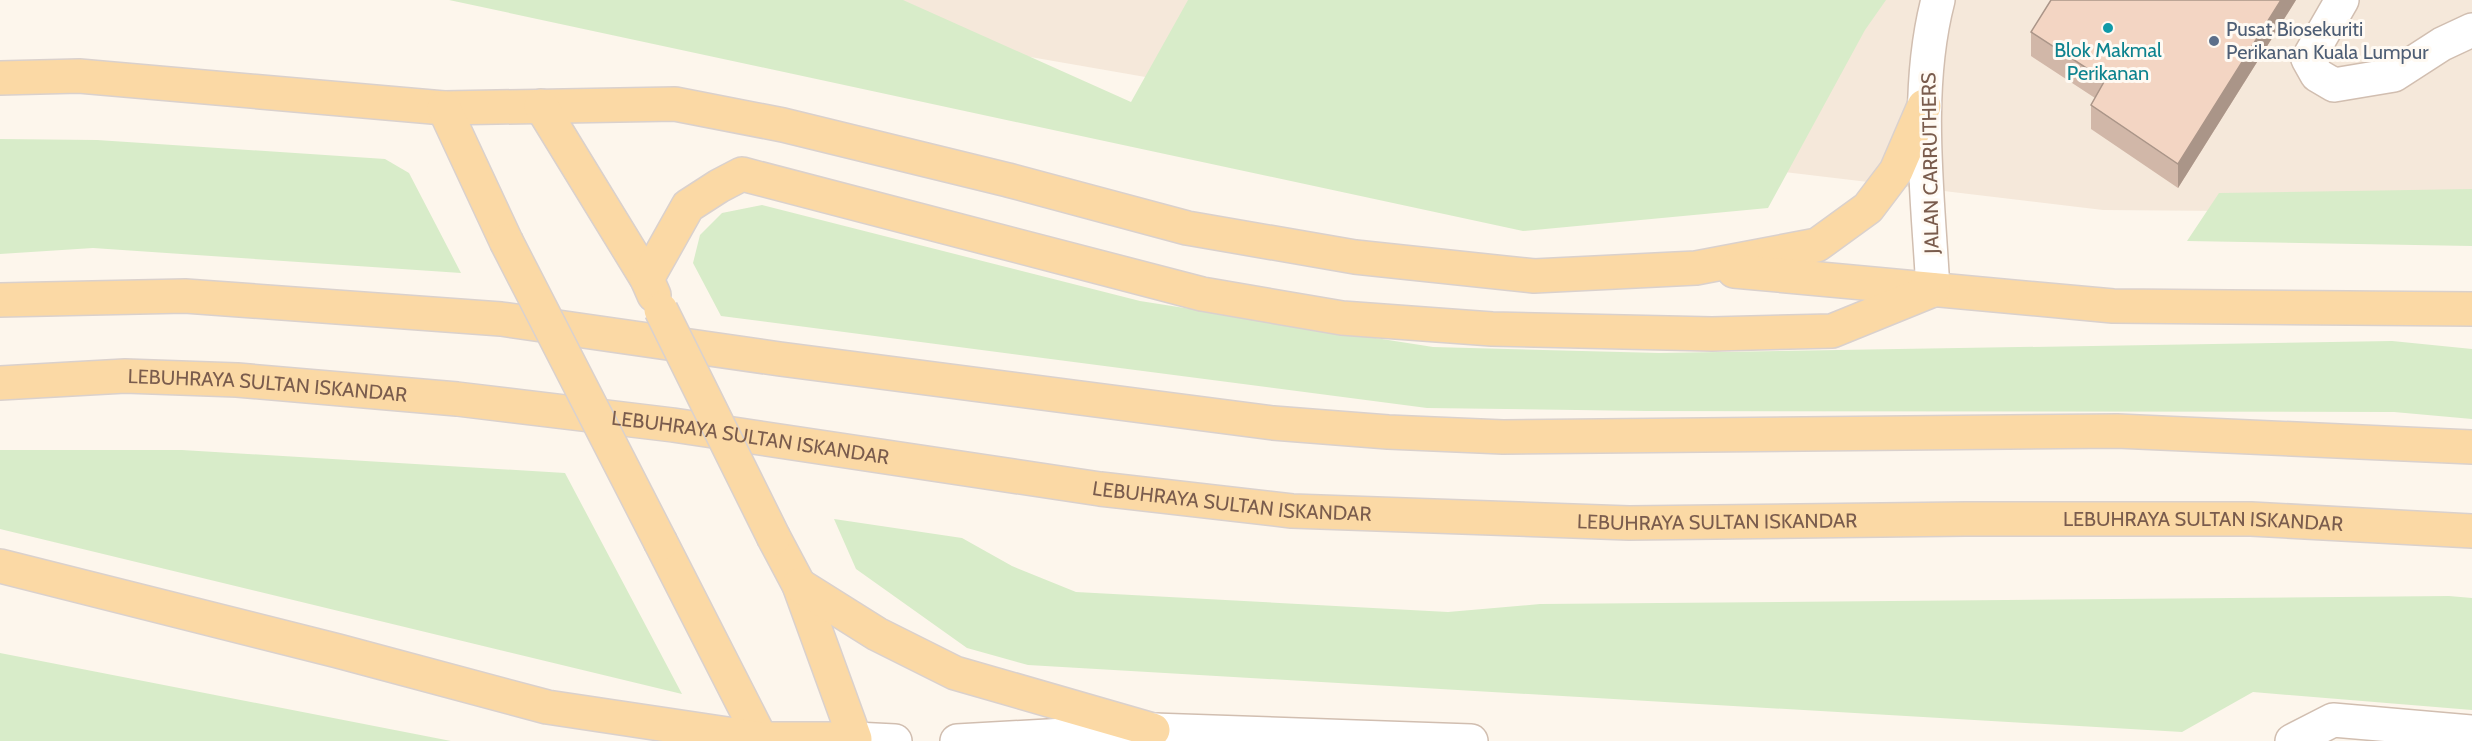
<svg xmlns="http://www.w3.org/2000/svg" width="2472" height="741" font-family="Cabin,sans-serif">
  <style>
    .residential { fill: #f5e8da }
    .green { fill: #d8ecc9 }
    .lines { fill: none; stroke-linecap: round; stroke-linejoin: round }
    .minor-casing { stroke: #d1beb0; stroke-width: 36 }
    .major-casing { stroke: #dad1cd; stroke-width: 36 }
    .minor { stroke: #fff; stroke-width: 33 }
    .major { stroke: #fbd9a5; stroke-width: 33 }
    .major-bridge-casing { stroke: #dad1cd; stroke-width: 36; stroke-linecap: butt }
    .major-bridge { stroke: #fbd9a5; stroke-width: 33 }
    .wall { fill: #d1b7a8 }
    .shaded-wall { fill: #aa9588 }
    .building { fill: #f3d5c3; stroke: #aa9588; stroke-width: 1.5 }
    .culture-dot { fill: #0f9aa8; stroke: #fffaf3; stroke-width: 2 }
    .service-dot { fill: #5c6f8a; stroke: #fffaf3; stroke-width: 2 }
    .labels { text-anchor: middle; stroke-width: 6; stroke-linejoin: round; paint-order: stroke }
    .service-label { font-size: 20px; fill: #4e5e75; stroke: #fffaf3; text-anchor: start }
    .culture-label { font-size: 20px; fill: #0d838f; stroke: #fffaf3 }
    .street-label { font-size: 20px; fill: #7a5c4d; stroke: #fffaf3 }
  </style>
  <rect width="100%" height="100%" fill="#fdf6ec"/>
  <path class="residential" d="M703 0H2472V213L2103 210 1491 137Z"/>
  <path class="green" d="M449 0H903L1131 102 1188 0H1886L1865 30 1768 208 1523 231Z
    M0 139 97 140 385 159 409 173 461 273 93 248 0 254Z
    M2472 189V246L2187 241 2219 193Z
    M762 205 1140 301 1433 347 1659 353 2392 341 2472 349V419L2394 412 1647 411 1427 408 721 316 693 263 700 235 722 213Z
    M0 450H182L565 473 682 694 0 529Z
    M834 519 962 538 1012 566 1076 592 1448 612 1540 604 2449 596 2472 598V710L2253 692 2182 732 1028 665 967 648 856 569Z
    M0 653 451 741H0Z"/>
  <g class="lines">
    <g class="minor-casing">
      <path id="minor" d="M2342 0 2308 59 2317 75 2334 85 2394 75 2442 44 2472 30
        M1933 290C1928 196 1914 92 1938 0
        M856 741 855 739 895 741
        M957 741 1153 730 1471 741
        M2292 741 2333 720 2472 732"/>
    </g>
    <g class="major-casing">
      <g id="major">
        <path d="M0 78 79 76 444 108 675 104 783 125 1008 180 1187 228 1355 257 1534 276 1696 268 1817 245 1868 208 1896 171 1924 106"/>
        <path d="M541 106 647 279 654 295"/>
        <path d="M444 108 506 241"/>
        <path d="M1734 271 2113 306 2472 309"/>
        <path d="M647 279 688 206 719 186 742 174 1202 294 1342 318 1492 329 1712 334 1832 331 1933 290"/>
        <path d="M0 300 185 296 501 319 780 359 1273 423 1388 432 1503 437 2117 431 2472 447"/>
        <path id="s1" d="M0 383 125 376 237 380 457 399 673 425 1100 489 1292 511 1629 523 1965 519H2251L2472 531"/>
        <path d="M661 543 761 739"/>
        <path d="M0 566 338 651 547 707 761 739H855L799 585 774 538"/>
        <path d="M799 585 877 634 955 673 1153 730"/>
      </g>
    </g>
    <use href="#minor" class="minor"/>
    <use href="#major" class="major"/>
    <g class="major-bridge-casing">
      <path id="major-bridge" d="M506 241 661 543
        M661 310 774 538"/>
    </g>
    <use href="#major-bridge" class="major-bridge"/>
  </g>
  <path class="wall" d="M2296 0 2178 188 2091 129V105L2095 98 2031 56V32Z"/>
  <path class="shaded-wall" d="M2281 0H2296L2178 188V164Z"/>
  <path class="building" d="M2051 0H2281L2178 164 2091 105 2105 80 2031 32Z"/>
  <circle class="culture-dot" cx="2108" cy="28" r="6"/>
  <circle class="service-dot" cx="2214" cy="41" r="6"/>
  <g class="labels">
    <g class="service-label">
      <text x="2226" y="36">Pusat Biosekuriti<tspan x="2226" dy="23">Perikanan Kuala Lumpur</tspan></text>
    </g>
    <g class="culture-label">
      <text x="2108" y="57">Blok Makmal<tspan x="2108" dy="23">Perikanan</tspan></text>
    </g>
    <g class="street-label">
      <text transform="translate(1930 163) rotate(-91)" y="7">JALAN CARRUTHERS</text>
      <text dy="7" stroke="none"><textPath href="#s1" startOffset="268">LEBUHRAYA SULTAN ISKANDAR</textPath></text>
      <text dy="7" stroke="none"><textPath href="#s1" startOffset="754">LEBUHRAYA SULTAN ISKANDAR</textPath></text>
      <text dy="7" stroke="none"><textPath href="#s1" startOffset="1240">LEBUHRAYA SULTAN ISKANDAR</textPath></text>
      <text dy="7" stroke="none"><textPath href="#s1" startOffset="1726">LEBUHRAYA SULTAN ISKANDAR</textPath></text>
      <text dy="7" stroke="none"><textPath href="#s1" startOffset="2212">LEBUHRAYA SULTAN ISKANDAR</textPath></text>
    </g>
  </g>
</svg>
